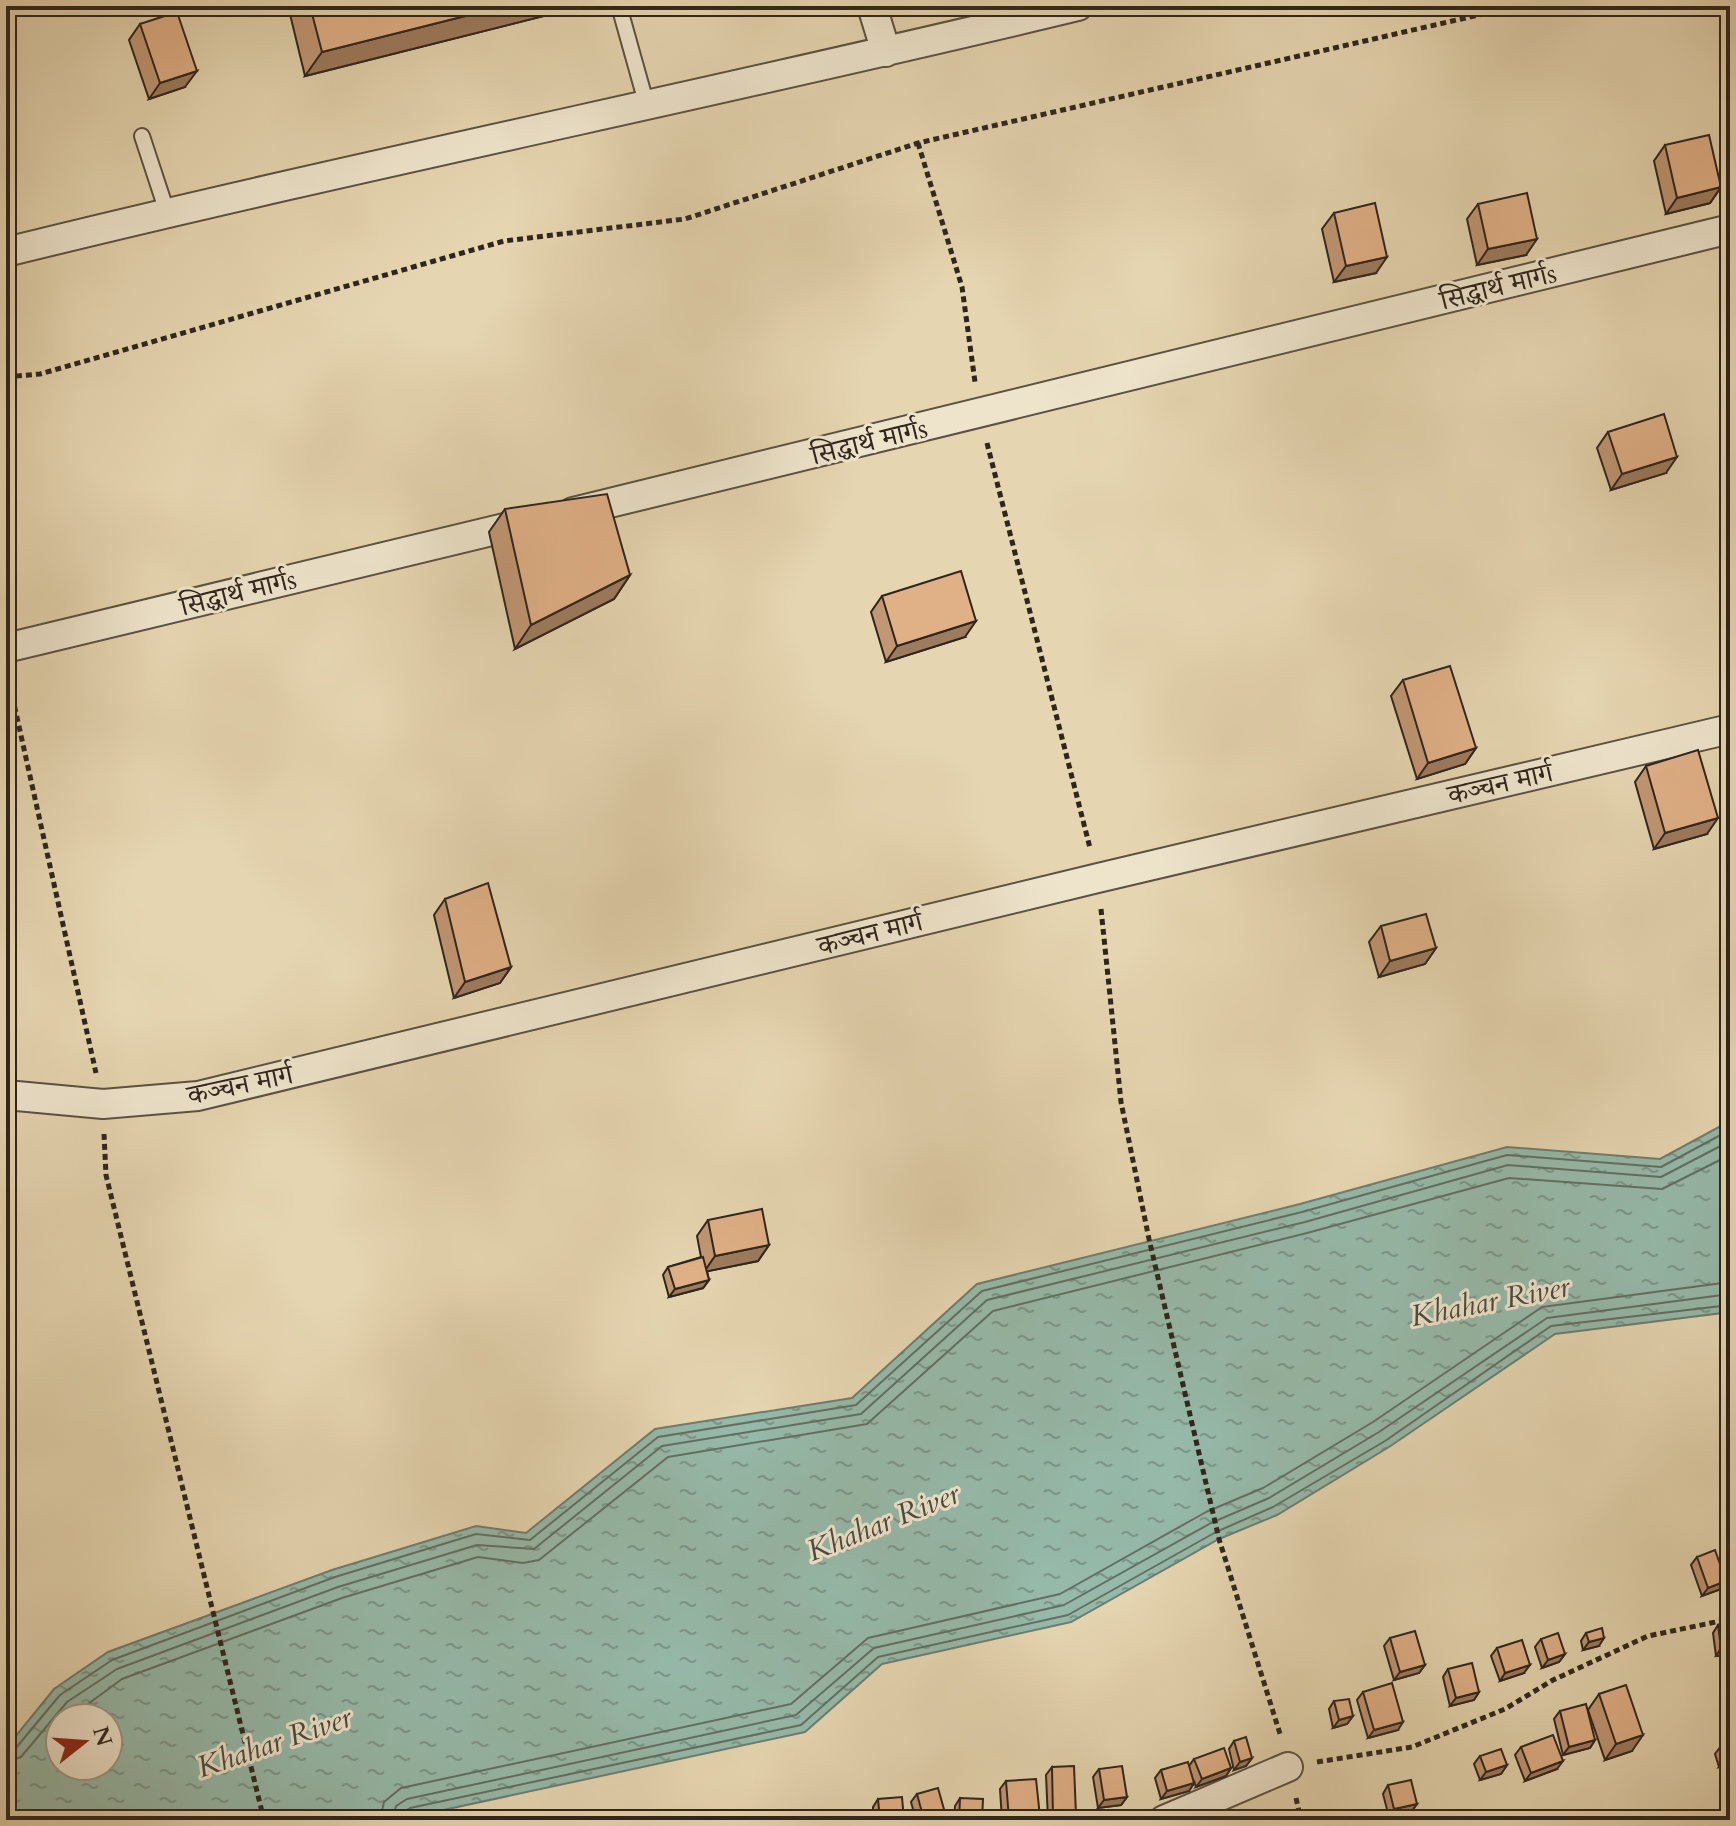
<svg xmlns="http://www.w3.org/2000/svg" width="1736" height="1826" font-family="Cardo,'Noto Serif Devanagari',serif">
  <style>
    .water { fill: url(#water-ripples); stroke: #6d7e71; stroke-width: 2; fill-rule: evenodd }
    .lines { fill: none; stroke-linecap: round; stroke-linejoin: round }
    .shore { stroke: #626f63; stroke-width: 2 }
    .lane-casing { stroke: #5c5142; stroke-width: 18 }
    .street-casing { stroke: #5c5142; stroke-width: 32 }
    .path { stroke: #2f251d; stroke-width: 5; stroke-dasharray: 6 4; stroke-linecap: butt }
    .lane { stroke: #eee4cc; stroke-width: 14 }
    .street { stroke: #eee4cc; stroke-width: 28 }
    .wall { fill: #c19774; stroke: #2f251d; stroke-width: 2 }
    .shaded-wall { fill: #9d7b5e; stroke: #2f251d; stroke-width: 2 }
    .building { fill: #e0b087; stroke: #2f251d; stroke-width: 2 }
    .labels { text-anchor: middle; stroke-width: 6; stroke-linejoin: round; paint-order: stroke }
    .street-label { font-size: 28px; fill: #2f251d; stroke: #eee4cc }
    .water-label { font-size: 30px; font-style: italic; fill: #494a40; stroke: #eee4cc }
  </style>
  <defs>
    <pattern id="water-ripples" width="26" height="14" patternUnits="userSpaceOnUse" patternTransform="scale(2)"><rect width="26" height="14" fill="#96b9a9"/><path d="M2 4q2-2 4 0t4 0M15 11q2-2 4 0t4 0" fill="none" stroke="#7b9689"/></pattern>
  </defs>
  <rect width="100%" height="100%" fill="#e5d5b0"/>
  <filter id="stains"><feTurbulence type="fractalNoise" baseFrequency=".0025" numOctaves="4"/><feColorMatrix values="0 0 0 0 .2 0 0 0 0 .09 0 0 0 0 .02 0 0 0 .5 -.17"/></filter>
  <radialGradient id="worn" r=".72"><stop offset=".6" stop-color="#630" stop-opacity="0"/><stop offset="1" stop-color="#630" stop-opacity=".3"/></radialGradient>
  <path class="water" d="M1730 1121V1312L1555 1334 1389 1447 1277 1515 1219 1539 1071 1622 882 1664 805 1732 397 1820H6V1748L54 1689 108 1652 332 1570 476 1526 526 1533 655 1429 852 1398 977 1284 1300 1204 1507 1147 1660 1159ZM60 1718H108V1766H60Z"/>
  <g class="lines">
    <path class="shore" d="M69 1718 122 1679 342 1598 478 1557 523 1563 539 1560 668 1457 867 1424 993 1311 1307 1233 1509 1178 1662 1189 1730 1155
      M6 1752 15 1749 60 1695 112 1660 335 1577 476 1534 530 1540 658 1437 856 1405 982 1291 1302 1212 1507 1155 1661 1167 1730 1130
      M6 1762 21 1757 67 1702 117 1669 338 1587 477 1545 534 1549 662 1446 861 1414 987 1300 1305 1222 1508 1165 1661 1177 1730 1141
      M380 1820 384 1802 401 1788 791 1704 868 1638 1060 1594 1206 1512 1263 1488 1373 1422 1542 1307 1730 1282
      M392 1820 396 1806 407 1799 796 1715 874 1648 1064 1605 1211 1523 1269 1498 1379 1432 1547 1318 1730 1294
      M402 1820 404 1812 410 1808 801 1725 878 1657 1068 1615 1216 1532 1273 1507 1385 1441 1551 1326 1730 1305"/>
    <g class="lane-casing">
      <path id="lane" d="M619 6 647 106
        M142 136 167 212"/>
    </g>
    <g class="street-casing">
      <path id="street" d="M872 6 886 52
        M6 252C362 164 722 92 1078 6
        M573 512 1730 229
        M6 648 525 523
        M6 1095 103 1104 198 1096 1098 878 1730 729
        M1164 1820 1288 1767"/>
    </g>
    <path class="path" d="M918 143 962 287 975 382
      M6 377 40 374 504 241 685 219 918 143 1518 6
      M987 443 1090 848
      M8 677 96 1073
      M1101 909 1121 1102 1149 1239 1219 1539 1281 1737
      M104 1134 106 1175 264 1820
      M1317 1762 1412 1747 1505 1709 1553 1680 1648 1636 1730 1619
      M1296 1798 1301 1820"/>
    <use href="#lane" class="lane"/>
    <use href="#street" class="street"/>
  </g>
  <path class="wall" d="M288 6H550L544 16 305 76Z
    M140 24 185 87 149 99 129 40Z
    M1665 145 1721 187 1710 203 1666 214 1654 161Z
    M1478 204 1526 255 1477 265 1467 219Z
    M1334 213 1376 273 1334 282 1322 229Z
    M1608 432 1666 473 1611 490 1597 448Z
    M505 509 630 575 614 599 515 649 489 532Z
    M882 596 965 637 886 662 871 612Z
    M1403 680 1476 748 1465 764 1417 779 1391 696Z
    M1646 766 1707 834 1654 849 1635 782Z
    M445 899 511 967 500 983 454 998 434 915Z
    M1381 926 1436 948 1425 964 1379 977 1369 942Z
    M708 1220 769 1245 758 1261 707 1271 709 1280 703 1288 669 1297 663 1275 668 1267 701 1257 697 1236Z
    M1697 1557 1721 1589 1702 1596 1691 1565Z
    M1718 1625 1730 1655 1716 1656 1713 1633Z
    M1586 1633 1599 1646 1583 1650 1581 1641Z
    M1390 1638 1425 1665 1419 1673 1394 1680 1384 1646Z
    M1541 1639 1565 1654 1559 1662 1542 1668 1535 1647Z
    M1497 1648 1524 1673 1500 1681 1491 1656Z
    M1448 1669 1479 1692 1474 1700 1450 1706 1443 1677Z
    M1363 1692 1398 1730 1368 1738 1357 1700Z
    M1599 1694 1632 1751 1605 1760 1588 1710Z
    M1334 1701 1353 1716 1347 1724 1333 1728 1329 1709Z
    M1560 1711 1595 1740 1590 1748 1563 1755 1554 1719Z
    M1234 1741 1252 1758 1246 1766 1234 1770 1229 1749Z
    M1721 1746 1730 1763 1719 1767 1715 1754Z
    M1521 1747 1557 1769 1525 1781 1515 1755Z
    M1480 1756 1507 1765 1501 1774 1480 1780 1474 1764Z
    M1194 1759 1231 1768 1226 1776 1196 1787 1193 1779 1194 1783 1189 1791 1161 1799 1155 1778 1161 1770 1189 1766Z
    M1052 1767 1073 1820H1048L1046 1775Z
    M1099 1769 1127 1797 1121 1805 1098 1808 1093 1777Z
    M1006 1781 1040 1817 1037 1820H1002L1000 1789Z
    M1388 1785 1417 1804 1411 1812 1389 1817 1383 1794Z
    M917 1794 947 1820H916L911 1802Z
    M960 1798 982 1820H954L955 1806Z
    M878 1799 904 1820H873V1807Z"/>
  <path class="shaded-wall" d="M505 6H550L544 16 305 76 322 52Z
    M197 71 185 87 149 99 160 83Z
    M1721 187 1710 203 1666 214 1677 198Z
    M1537 239 1526 255 1477 265 1488 249Z
    M1387 257 1376 273 1334 282 1346 266Z
    M1677 457 1666 473 1611 490 1622 474Z
    M630 575 614 599 515 649 531 625Z
    M976 621 965 637 886 662 897 646Z
    M1476 748 1465 764 1417 779 1428 763Z
    M1718 818 1707 834 1654 849 1665 833Z
    M1436 948 1425 964 1379 977 1390 961Z
    M511 967 500 983 454 998 465 982Z
    M769 1245 758 1261 704 1272 715 1256Z
    M709 1280 703 1288 669 1297 675 1289Z
    M1726 1581 1721 1589 1702 1596 1708 1588Z
    M1604 1638 1599 1646 1583 1650 1589 1642Z
    M1721 1648H1730V1655L1716 1656Z
    M1565 1654 1559 1662 1542 1668 1548 1660Z
    M1425 1665 1419 1673 1394 1680 1400 1672Z
    M1530 1665 1524 1673 1500 1681 1505 1673Z
    M1479 1692 1474 1700 1450 1706 1456 1698Z
    M1353 1716 1347 1724 1333 1728 1339 1720Z
    M1403 1722 1398 1730 1368 1738 1374 1730Z
    M1643 1735 1632 1751 1605 1760 1616 1744Z
    M1595 1740 1590 1748 1563 1755 1569 1747Z
    M1730 1757V1763L1719 1767 1725 1759Z
    M1252 1758 1246 1766 1234 1770 1240 1762Z
    M1563 1761 1557 1769 1525 1781 1531 1773Z
    M1507 1765 1501 1774 1480 1780 1486 1772Z
    M1231 1768 1226 1776 1196 1787 1202 1779Z
    M1194 1783 1189 1791 1161 1799 1167 1791Z
    M1127 1797 1121 1805 1098 1808 1104 1800Z
    M1417 1804 1411 1812 1389 1817 1394 1809Z
    M1076 1815 1073 1820H1051L1053 1816Z
    M1040 1817 1037 1820H1008L1009 1819Z"/>
  <path class="building" d="M310 6H505L322 52Z
    M177 12 197 71 160 83 140 24Z
    M1709 135 1721 187 1677 198 1665 145Z
    M1527 193 1537 239 1488 249 1478 204Z
    M1375 203 1387 257 1346 266 1334 213Z
    M1664 414 1677 457 1622 474 1608 432Z
    M607 494 630 575 531 625 505 509Z
    M961 571 976 621 897 646 882 596Z
    M1450 666 1476 748 1428 763 1403 680Z
    M1698 750 1718 818 1665 833 1646 766Z
    M488 883 511 967 465 982 445 899Z
    M1426 914 1436 948 1390 961 1381 926Z
    M762 1209 769 1245 715 1256 708 1220Z
    M703 1257 709 1280 675 1289 668 1267Z
    M1715 1550 1726 1581 1708 1588 1697 1557Z
    M1730 1624V1648H1721L1718 1625Z
    M1602 1628 1604 1638 1589 1642 1586 1633Z
    M1415 1631 1425 1665 1400 1672 1390 1638Z
    M1558 1633 1565 1654 1548 1660 1541 1639Z
    M1522 1640 1530 1665 1505 1673 1497 1648Z
    M1472 1663 1479 1692 1456 1698 1448 1669Z
    M1392 1683 1403 1722 1374 1730 1363 1692Z
    M1626 1685 1643 1735 1616 1744 1599 1694Z
    M1349 1699 1353 1716 1339 1720 1334 1701Z
    M1586 1704 1595 1740 1569 1747 1560 1711Z
    M1553 1735 1563 1761 1531 1773 1521 1747Z
    M1246 1737 1252 1758 1240 1762 1234 1741Z
    M1730 1743V1757L1725 1759 1721 1746Z
    M1224 1748 1231 1768 1202 1779 1194 1759Z
    M1501 1749 1507 1765 1486 1772 1480 1756Z
    M1188 1762 1194 1783 1167 1791 1161 1770Z
    M1074 1766 1076 1815 1053 1816 1052 1767Z
    M1122 1766 1127 1797 1104 1800 1099 1769Z
    M1036 1779 1040 1817 1009 1819 1006 1781Z
    M1411 1780 1417 1804 1394 1809 1388 1785Z
    M938 1788 947 1820H924L917 1794Z
    M902 1797 904 1820H880L878 1799Z
    M960 1798 983 1799 982 1820H959Z
    M834 1816 835 1820H822Z"/>
  <g class="labels">
    <g class="street-label">
      <text transform="translate(1498 286) rotate(-14)" y="10">सिद्धार्थ मार्गs</text>
      <text transform="translate(869 441) rotate(-14)" y="10">सिद्धार्थ मार्गs</text>
      <text transform="translate(238 592) rotate(-14)" y="10">सिद्धार्थ मार्गs</text>
      <text transform="translate(1500 783) rotate(-13)" y="10">कञ्चन मार्ग</text>
      <text transform="translate(870 933) rotate(-14)" y="10">कञ्चन मार्ग</text>
      <text transform="translate(240 1084) rotate(-12)" y="10">कञ्चन मार्ग</text>
    </g>
    <g class="water-label">
      <text transform="translate(1490 1301) rotate(-11)" y="10">Khahar River</text>
      <text transform="translate(883 1522) rotate(-22)" y="10">Khahar River</text>
      <text transform="translate(274 1742) rotate(-19)" y="10">Khahar River</text>
    </g>
  </g>
  <rect width="1736" height="1826" fill="none" stroke="#e5d5b0" stroke-width="32"/>
  <rect x="8" y="8" width="1720" height="1810" fill="none" stroke="#2f251d" stroke-width="4"/>
  <rect x="16" y="16" width="1704" height="1794" fill="none" stroke="#2f251d" stroke-width="2"/>
  <g transform="translate(84 1742) rotate(73)"><circle r="38" fill="#eee4cc" stroke="#a29886" stroke-width="2"/>
  <path d="M0-6L14 30L0 20L-14 30Z" fill="#8f2418"/>
  <text y="-12" font-size="22" font-weight="bold" text-anchor="middle" fill="#2f251d">N</text>
  </g>
  <rect width="100%" height="100%" filter="url(#stains)"/>
  <rect width="100%" height="100%" fill="url(#worn)"/>
</svg>
